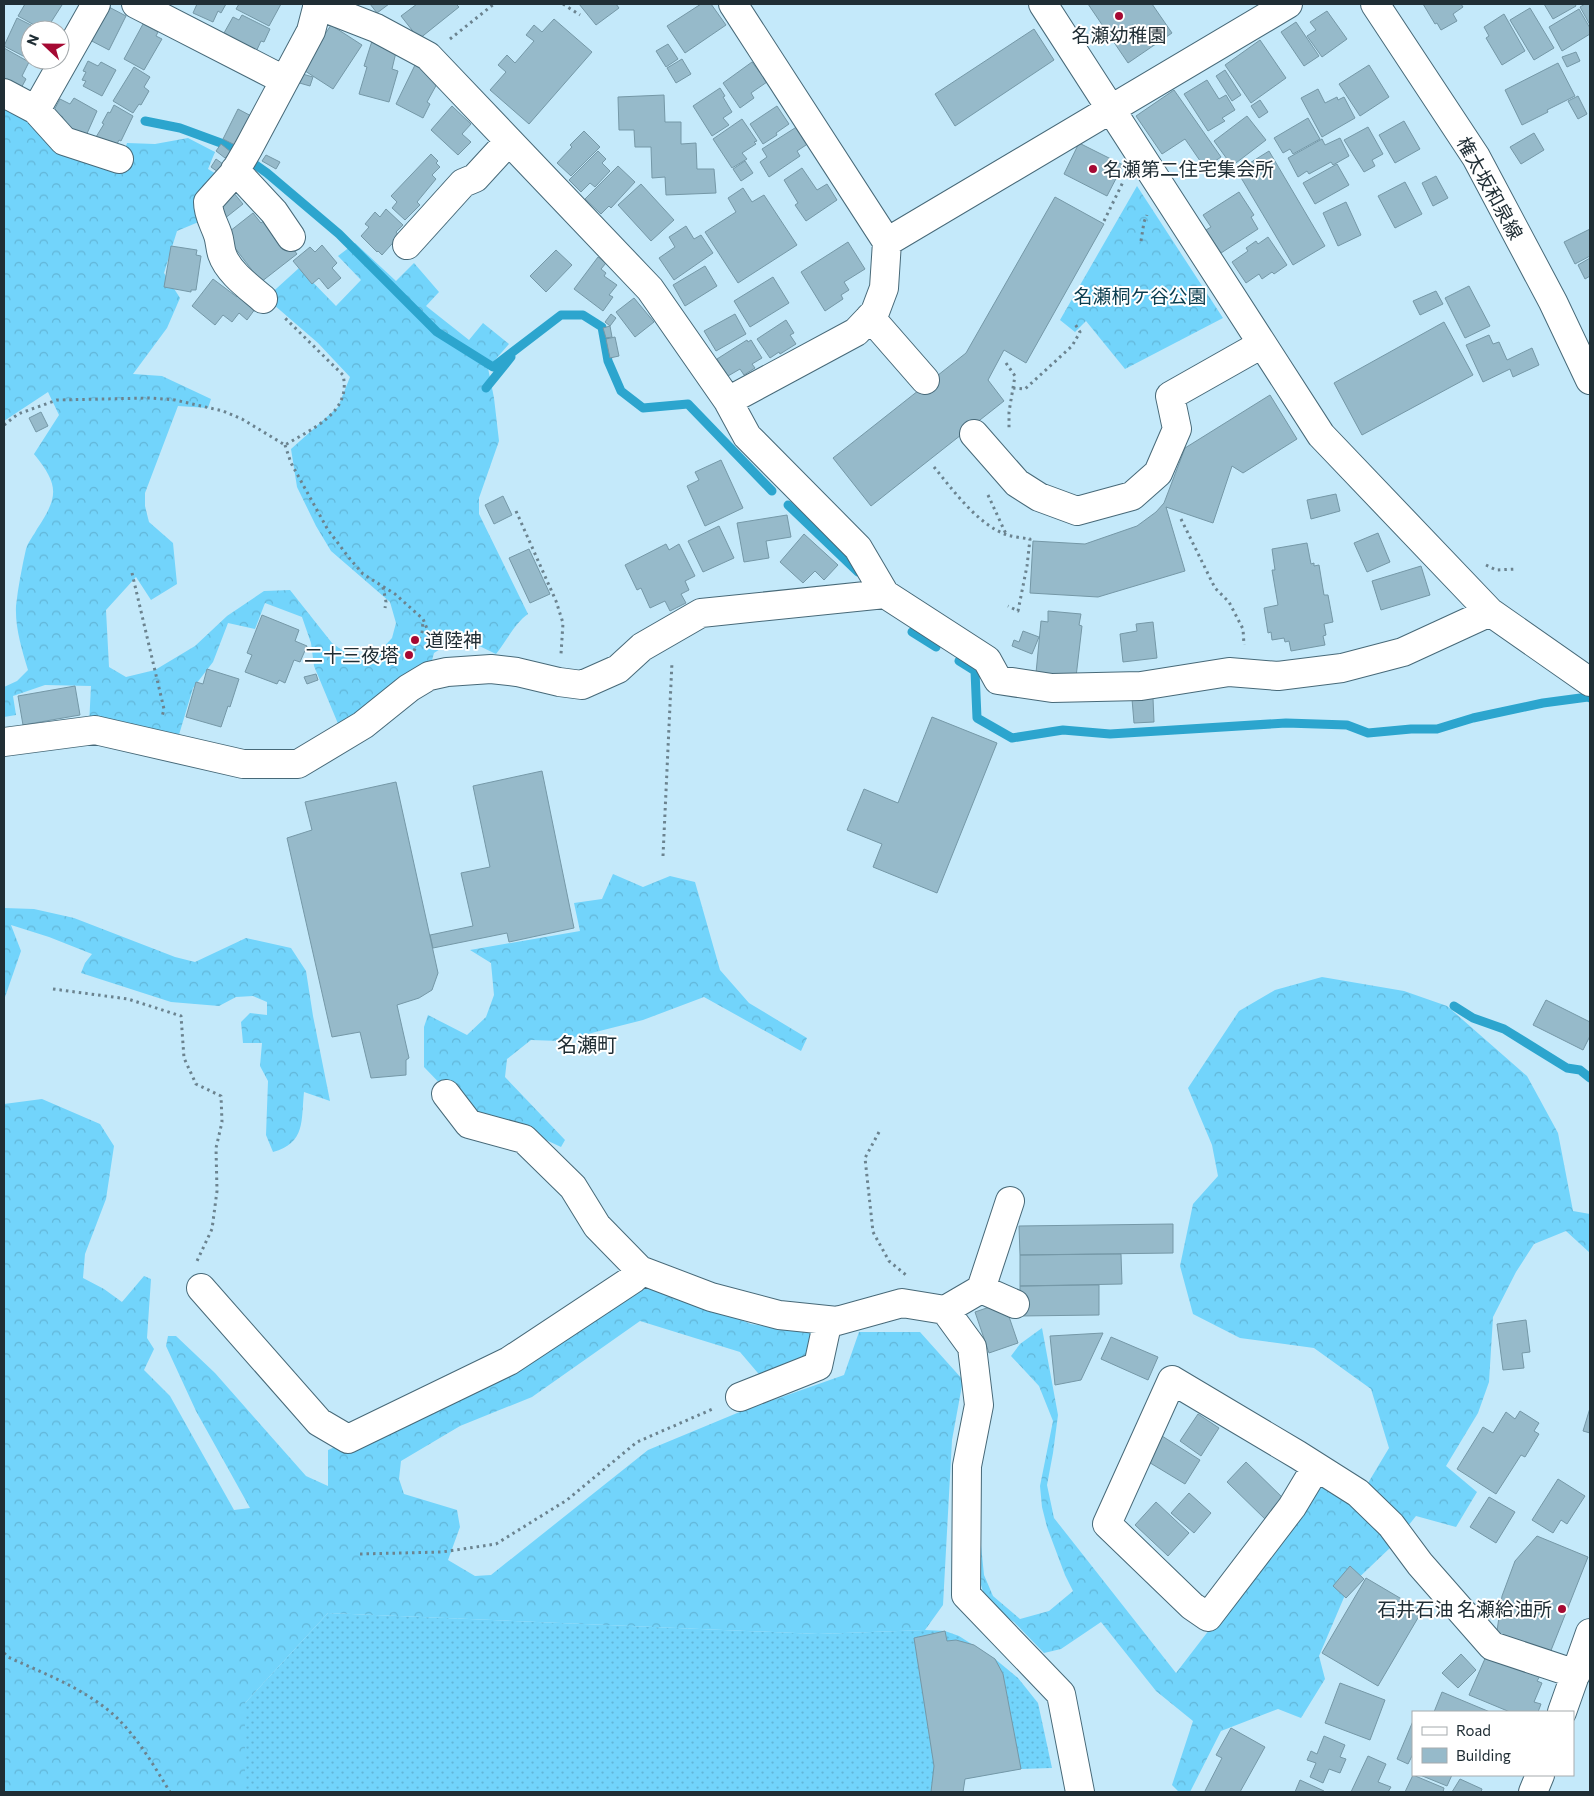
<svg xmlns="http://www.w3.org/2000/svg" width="1594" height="1796" font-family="Commissioner,'Noto Sans JP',sans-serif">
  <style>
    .grass { fill: url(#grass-dots) }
    .forest { fill: url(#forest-crowns) }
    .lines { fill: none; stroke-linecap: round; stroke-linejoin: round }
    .stream { stroke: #2ca5ce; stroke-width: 9 }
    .building { fill: #96baca; stroke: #7598a7 }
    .minor-casing { stroke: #476978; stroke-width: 30 }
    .path { stroke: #6b838f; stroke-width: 3; stroke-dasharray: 2.5 4; stroke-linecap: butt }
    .minor { stroke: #fff; stroke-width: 28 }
    .poi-dot { fill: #a50933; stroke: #fff; stroke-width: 2 }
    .labels { text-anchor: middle; stroke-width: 4; stroke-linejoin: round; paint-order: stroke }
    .poi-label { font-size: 19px; fill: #202e35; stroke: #fff; text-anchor: start }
    .street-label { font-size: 19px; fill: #202e35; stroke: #fff }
    .park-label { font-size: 19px; fill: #0a3d4f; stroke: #fff }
    .neighbourhood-label { font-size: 20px; fill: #202e35; stroke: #fff }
  </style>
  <defs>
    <pattern id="grass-dots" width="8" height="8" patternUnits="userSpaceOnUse" patternTransform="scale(1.25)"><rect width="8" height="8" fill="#72d4fb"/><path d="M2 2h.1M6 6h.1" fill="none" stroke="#62b6d8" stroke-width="1.8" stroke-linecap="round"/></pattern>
    <pattern id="forest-crowns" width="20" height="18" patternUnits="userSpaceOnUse" patternTransform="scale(1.25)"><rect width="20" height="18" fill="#72d4fb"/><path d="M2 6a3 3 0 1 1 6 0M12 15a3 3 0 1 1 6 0" fill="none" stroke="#62b6d8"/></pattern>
  </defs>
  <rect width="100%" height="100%" fill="#c4e9fa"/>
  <path class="grass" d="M328 1613 818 1634 925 1630 945 1631 959 1636 995 1659 1018 1678 1038 1703 1052 1768 1021 1769 965 1779 963 1792H245V1703Z"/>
  <path class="forest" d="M4 102 120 164 127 143 155 144 188 138 215 152 208 169 218 175 201 221 177 231 164 273 180 298 167 328 133 374 162 376 211 399 208 408 178 406 145 493V506L149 522 173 543 177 584 151 600 136 577 106 610 109 667 126 677 155 670 195 646 227 616 264 591 290 590 332 643 353 658 380 651 392 638 396 623 390 602 331 551 316 526 297 487 291 449 338 407 350 377 318 343 266 298 299 268 336 306 361 280 338 256 355 243 396 281 414 263 439 292 426 306 469 340 483 323 509 344 488 368 494 398 499 441 479 498V514L528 614C516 622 506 641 496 654L473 643 448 644 434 653 428 675 361 723 355 714 339 726 314 666 311 643 302 617 265 603 255 629 228 623 213 662 193 688 178 738 89 725 91 686 45 685 13 696 16 715 4 717V687L17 681 28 670C22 650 15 628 16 606 18 587 22 567 26 549 28 542 34 535 37 529 59 496 59 485 34 454L59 415 48 392 4 421Z
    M1137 186 1223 318 1125 369 1086 321 1075 332 1060 320Z
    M613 874 643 887 670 876 695 882 720 970 749 1003 807 1038 801 1051 704 997 643 1020 560 1041 531 1040 507 1059 505 1077 565 1140 561 1147 529 1132 475 1120 424 1067V1027L428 1015 467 1035 486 1017 494 995 491 963 470 950 580 931 574 903 602 899Z
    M4 908 34 909 74 918 175 957 195 962 246 938 291 948 306 971 313 1016 330 1101 304 1092C301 1120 306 1143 273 1152L266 1135 268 1081 260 1066 262 1043H243L241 1022 250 1013 267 1015V1002L253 996 236 997 219 1006 171 1002 81 973 85 963 92 954 49 937 11 925 21 951 4 1000Z
    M1322 977 1404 991 1447 1006 1527 1076 1558 1133 1573 1211 1590 1214V1253L1566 1231 1534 1244 1516 1272 1493 1317 1489 1382 1478 1413 1446 1466 1477 1492 1456 1527 1416 1516 1392 1546 1348 1588 1319 1656 1325 1679 1301 1718 1278 1709 1221 1731 1190 1792H1179L1172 1785 1193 1721 1156 1691 1101 1622 1061 1649 1044 1653 1014 1622 996 1610 984 1595 979 1578 980 1535 984 1575 993 1596 1020 1619 1049 1611 1073 1591 1065 1575 1047 1527 1042 1507 1040 1486 1053 1421 1039 1386 1011 1356 1020 1344 1042 1328 1058 1415 1053 1453 1047 1485 1054 1518 1176 1673 1290 1525 1319 1480 1365 1488 1389 1448 1371 1389 1314 1348 1240 1338 1193 1314 1180 1266 1193 1204 1218 1176 1212 1145 1188 1088 1239 1011 1275 990Z
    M42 1099 100 1124 114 1146 106 1199 85 1254 83 1278 104 1289 122 1302 144 1276 151 1279 147 1338 154 1349 144 1370 170 1396 234 1510 250 1508 196 1411 166 1346 168 1336H176L215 1373 306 1476 328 1486V1450L349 1441 645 1282 751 1324 817 1334 807 1363 763 1379 740 1352 640 1321 532 1397 460 1426 401 1461 399 1479 404 1494 457 1510 460 1527 448 1560 475 1576 491 1575 648 1450 742 1411 844 1375 859 1332H920L963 1380 952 1440 943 1605 925 1630 818 1634 328 1613 245 1703V1792H4V1104Z"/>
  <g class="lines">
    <path class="stream" d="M145 121 180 128 229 146 267 173 339 234 437 332 493 367 561 315H583L602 327 608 361 621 391 643 408 688 404 772 491
      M486 388 511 357
      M788 505 858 572
      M912 632 936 647
      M959 661 975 671 977 718 1012 738 1063 730 1110 734 1286 723 1347 725 1368 733 1411 729H1437L1473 718 1543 703 1588 697 1590 698
      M1454 1006 1473 1018 1504 1029 1567 1068 1580 1070 1590 1078"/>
  </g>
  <path class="building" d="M25 4H59L62 5 46 30H43L18 16Z
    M197 4H226L221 13 218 11 213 22 193 13Z
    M239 4H281L269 26 236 9Z
    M370 4H389L377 13Z
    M417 4H458L457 5 459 7 419 39 401 16Z
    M579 4H616L619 8 596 25Z
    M701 4H711L726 25 685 53 667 26Z
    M1088 4H1152L1172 33 1128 63Z
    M1423 4H1461L1463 7 1453 14 1457 21 1441 30 1437 23 1435 24Z
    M1544 4H1575L1576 6 1553 19Z
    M1585 4H1590V25L1580 7Z
    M107 6 126 16 109 50 86 38Z
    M1530 8 1554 48 1534 60 1510 20Z
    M1579 9 1590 28V34L1562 51 1549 27Z
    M1327 11 1347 39 1322 57 1307 36 1316 30 1310 22Z
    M1504 14 1525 51 1502 65 1486 38 1489 36 1484 27Z
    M242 15 270 29 264 42 261 41 255 54 226 39 228 35 224 33 233 17 239 20Z
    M17 18 31 25 30 27 36 30H30V49L25 57 4 46Z
    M554 19 592 52 529 124 490 90 506 72 498 65 507 55 515 63 534 41 526 35 534 25 542 32Z
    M1296 22 1319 56 1304 66 1281 32Z
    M143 24 158 32 156 36 162 39 144 70 124 59Z
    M331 25 362 45 333 89 302 69Z
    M1034 29 1054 60 955 126 935 94Z
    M1260 40 1286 78 1251 103 1225 65Z
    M372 41 397 48 392 69 398 71 389 102 359 94 367 67 364 66Z
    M668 44 678 59 666 67 656 51Z
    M4 48 29 62 22 76 26 79 19 92 4 84Z
    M1576 52 1580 61 1567 67 1562 57Z
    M682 59 691 74 676 83 667 68Z
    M88 61 98 66 101 62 116 70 102 96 83 86 86 81 82 80 86 72 83 71Z
    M752 62 767 82 751 93 754 98 740 108 723 83Z
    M1558 63 1575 96 1547 110 1548 112 1522 125 1505 90Z
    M415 65 436 76 438 82 427 102 430 104 423 118 396 104Z
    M1369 65 1389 97 1360 116 1339 84Z
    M134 67 150 77 144 87 149 91 141 105 139 104 133 113 113 101Z
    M1225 70 1241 95 1232 101 1216 76Z
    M299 73 313 77 310 86 296 82Z
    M1207 80 1219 99 1226 95 1235 110 1222 118 1225 121 1208 131 1184 94Z
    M720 88 725 96 723 97 732 112 723 118 729 125 712 136 693 106Z
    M1318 89 1325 103 1337 97 1338 100 1344 97 1355 118 1322 137 1301 98Z
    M1174 90 1221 157 1205 168 1185 139 1162 154 1136 116Z
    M664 95 665 122H681V144L696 143 697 169H714L716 193 666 195 665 177 652 178 651 147H635L634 130H619L618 97Z
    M1578 96 1587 114 1578 119 1568 101Z
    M74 98 97 111 85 138 59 124 63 117 53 112 60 99 70 104Z
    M1260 100 1268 112 1259 118 1251 106Z
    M114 105 133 116 121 141 119 140 115 148 96 137 104 124 102 123 108 112 110 113Z
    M452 106 471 124 462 134 471 142 458 155 431 130Z
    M777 106 789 124 776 133 777 135 763 144 750 124Z
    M238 109 255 118 235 145 223 139Z
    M1247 116 1266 140 1232 166 1214 141Z
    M1308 118 1320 139 1293 154 1290 149 1283 153 1274 138Z
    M742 119 757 141 754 142 756 144 742 153 747 159 732 168 713 139Z
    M1404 121 1420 149 1395 163 1379 135Z
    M798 126 809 143 797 151 800 156 769 177 760 162 767 157 762 149Z
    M1368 127 1383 154 1372 160 1375 166 1364 172 1344 140Z
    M584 131 600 147 571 176 557 163 572 147 570 145Z
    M1534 133 1544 150 1521 164 1510 147Z
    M1340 138 1349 156 1333 165 1331 162 1309 174 1307 171 1298 177 1288 158 1322 139 1325 145Z
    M1079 143 1123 165 1107 196 1064 174Z
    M221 144 231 152 225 158 216 151Z
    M598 151 606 159 602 163 610 171 595 187 590 183 581 192 569 180Z
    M1269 151 1325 246 1293 265 1237 171Z
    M431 154 438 161 436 163 440 167 432 175 436 179 417 202 420 205 405 220 392 208 397 202 391 196Z
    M266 155 280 162 276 169 262 161Z
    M216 159 223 164 218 172 211 167Z
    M745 161 753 173 741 181 733 169Z
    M1337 164 1349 185 1315 204 1303 183Z
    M618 166 635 182 611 208 609 206 601 214 585 199Z
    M802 168 817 190 827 184 837 200 806 221 795 205 798 203 784 180Z
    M1436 176 1448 198 1433 206 1422 183Z
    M1405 182 1422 214 1395 228 1378 196Z
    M641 184 674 220 651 241 618 205Z
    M743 188 752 202 764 195 797 245 738 283 705 232 736 212 728 198Z
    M233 192 243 204 224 219 214 207Z
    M1239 192 1254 215 1251 217 1258 229 1221 253 1206 230 1211 227 1203 215Z
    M1055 197 1104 224 1026 363 1004 350 988 380 1004 401 871 506 833 458 966 353Z
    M1346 202 1361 235 1338 246 1323 213Z
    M386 209 403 225 396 232 399 236 382 255 378 251 377 252 361 236 369 227 365 224 375 212 380 217Z
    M253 213 261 223 268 217 297 254 261 282 225 235Z
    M686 226 694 239 701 235 713 253 674 280 659 258 675 247 669 237Z
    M1590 229V256L1575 264 1564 242Z
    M1268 237 1287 265 1274 274 1272 272 1262 279 1259 274 1246 283 1232 262 1248 251 1246 248 1256 241 1258 244Z
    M848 242 865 269 844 282 849 290 841 295 843 299 825 311 801 272Z
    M322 245 337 263 332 268 341 278 328 289 319 278 312 284 293 261 310 247 315 252Z
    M171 246 197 250 196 255 201 256 196 290H191V292L164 287Z
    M556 250 572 265 546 292 530 276Z
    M598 257 606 263 601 269 606 273 604 276 617 285 609 295 613 297 603 311 574 289Z
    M1590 258V276L1585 279 1578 265Z
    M705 266 717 286 685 306 673 285Z
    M773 277 789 303 750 327 734 301Z
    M213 279 237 297 241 292 258 305 247 320 239 313 232 322 223 315 215 325 192 306Z
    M1469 286 1490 326 1465 338 1445 298Z
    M1436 291 1443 304 1420 315 1413 301Z
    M634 298 654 322 635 337 616 312Z
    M611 314 616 318 610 326 605 322Z
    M735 314 746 334 716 351 704 331Z
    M786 320 794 333 790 335 796 344 780 354 779 352 770 358 757 339Z
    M1444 322 1473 375 1362 435 1334 383Z
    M610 326 612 337 606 338 603 328Z
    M1489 335 1493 344 1499 342 1507 360 1532 348 1539 365 1513 377 1510 369 1483 382 1466 345Z
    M615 337 619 356 610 358 606 339Z
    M747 340 748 342 751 340 762 358 752 364 755 368 744 375 740 369 728 376 717 359Z
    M1270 395 1297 439 1243 473 1232 466 1213 523 1166 507 1185 571 1098 597 1030 593 1033 541 1085 544 1137 526 1156 512 1164 503 1185 448Z
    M41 412 48 426 36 432 29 418Z
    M721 460 743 508 705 526 687 486 699 480 695 472Z
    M1336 494 1340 511 1311 519 1307 500Z
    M503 496 512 515 494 524 485 505Z
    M787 515 791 537 766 541 769 558 744 562 737 523Z
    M719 526 734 558 703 572 688 541Z
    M1378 533 1390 562 1367 572 1354 543Z
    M804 534 838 565 824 580 815 571 803 583 780 562Z
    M1307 543 1311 564 1314 563V566L1319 565 1324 595H1328L1333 622 1324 624 1326 635 1323 636 1325 645 1291 651 1289 641 1285 642 1284 638 1272 640 1271 632 1268 633 1264 608 1278 605 1272 570H1275L1272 549Z
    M666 544 669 550 679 544 695 576 685 581 689 590 681 594 686 603 670 611 665 601 650 608 641 588 637 590 625 565Z
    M529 549 550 594 530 603 509 558Z
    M1421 566 1430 595 1381 610 1372 581Z
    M1048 611 1081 614 1079 625 1082 626 1076 677 1036 673 1041 621 1048 622Z
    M262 615 299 630 295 641 307 646 300 662 294 660 285 683 279 680 277 684 245 672 252 655 247 653Z
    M1153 622 1157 658 1123 662 1120 634 1137 631 1136 624Z
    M1023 631 1039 637 1032 654 1012 646 1014 640 1019 642Z
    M207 669 239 679 230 707 228 706 221 727 186 717 196 682 203 684Z
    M316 674 318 680 307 684 304 677Z
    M75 686 80 715 23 725 18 696Z
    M1153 698 1154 722 1134 723 1132 699Z
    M932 717 997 743 937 893 873 867 882 844 847 830 864 789 898 803Z
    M542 771 574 928 509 942 507 933 433 948 430 935 473 926 461 873 490 867 473 786Z
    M396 782 438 973 432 990 419 998 397 1005 409 1058 406 1060V1075L371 1078 360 1032 332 1037 287 838 312 830 305 802Z
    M1546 1000 1590 1022V1036L1583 1050 1533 1025Z
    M1173 1224V1253L1020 1255 1019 1226Z
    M1121 1254 1122 1284 1020 1286V1255Z
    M1099 1285V1315L1020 1316V1286Z
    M1004 1302 1018 1343 989 1353 975 1312Z
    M1526 1320 1530 1352 1522 1353 1524 1368 1503 1370 1497 1324Z
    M1103 1333 1081 1380 1055 1385 1050 1336Z
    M1111 1337 1158 1357 1148 1380 1101 1359Z
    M1590 1408V1433L1583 1431Z
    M1520 1411 1539 1423 1534 1431 1539 1434 1525 1457 1521 1455 1496 1494 1457 1469 1483 1427 1493 1433 1506 1412 1515 1419Z
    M1198 1414 1219 1428 1201 1456 1180 1441Z
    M1162 1436 1200 1460 1185 1484 1147 1461Z
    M1246 1462 1285 1500 1266 1520 1227 1482Z
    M1558 1479 1585 1496 1567 1524 1561 1520 1553 1533 1532 1520Z
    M1189 1493 1211 1513 1194 1533 1171 1513Z
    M1489 1497 1515 1512 1496 1543 1470 1527Z
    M1156 1502 1189 1533 1168 1556 1135 1525Z
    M1537 1536 1588 1557 1548 1658 1496 1638 1502 1596 1515 1561Z
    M1350 1566 1364 1579 1346 1598 1333 1586Z
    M1366 1578 1422 1611 1378 1686 1322 1653Z
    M945 1631 947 1641 956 1640 974 1645 995 1659 1003 1674 1021 1769 965 1779 963 1792H931L934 1766 914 1638Z
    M1461 1654 1476 1670 1458 1688 1442 1673Z
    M1487 1654 1540 1676 1537 1681 1542 1683 1534 1702 1541 1704 1538 1712H1510L1469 1695Z
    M1340 1683 1385 1700 1370 1740 1325 1723Z
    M1442 1692 1490 1712H1434Z
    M1413 1721V1754L1408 1764 1397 1759Z
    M1231 1728 1265 1747 1240 1792H1207L1205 1791 1222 1758 1216 1755Z
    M1324 1736 1345 1745 1340 1757 1346 1759 1340 1773 1329 1769 1323 1783 1310 1777 1316 1763 1307 1760 1311 1751 1317 1754Z
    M1368 1756 1386 1764 1378 1782 1391 1787 1388 1792H1351Z
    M1413 1775 1444 1788 1443 1792H1405Z
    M1420 1775H1452L1447 1786Z
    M1460 1779 1482 1789 1481 1792H1452Z
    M1300 1780 1324 1791V1792H1295Z"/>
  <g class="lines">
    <g class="minor-casing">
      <path id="minor" d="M136 4 284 80
        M1043 4 1321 435 1490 612 1590 682
        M1375 4 1476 157 1553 302 1590 380
        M317 5 376 28 428 56 650 289 728 401 747 436 858 548 885 594 987 660 998 680 1052 688 1141 686 1229 672 1278 676 1342 668 1403 652 1490 612
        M4 93 36 110 64 141 119 159
        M36 110 96 4
        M235 170 274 212 291 237
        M887 242 1288 4
        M407 245 463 183 475 178 509 141
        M263 299C249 287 228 272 222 254 220 248 220 241 218 235 214 223 208 215 208 202L234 173 248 149 311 31 318 4
        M870 317 925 380
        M728 401 856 332 875 312 884 288 887 242 733 4
        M974 434 1017 483 1039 497 1077 511 1132 496 1158 473 1177 429 1170 396 1262 344
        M4 742 95 730 243 764H298L363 725 409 688 429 676 447 672 491 669 517 672 559 682 582 685 618 669 642 647 701 613 885 594
        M446 1094 469 1124 524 1139 573 1187 597 1226 640 1270 711 1297 779 1315 837 1321 902 1303 945 1310 972 1347 979 1405 967 1466 966 1595 1061 1694 1080 1792
        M201 1288 319 1422 348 1439 509 1361 633 1279 642 1271
        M981 1289 1015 1304
        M945 1310 981 1289 1010 1201
        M740 1397 818 1366 828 1320
        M1316 1467 1292 1507 1208 1617 1192 1606 1107 1524 1172 1380 1298 1455 1358 1493 1391 1525 1420 1564 1492 1646 1576 1674
        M1562 1712 1590 1633
        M1533 1792 1540 1775"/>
    </g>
    <path class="path" d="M563 4 580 15
      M450 39 494 4
      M1104 221 1123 182
      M1141 241 1144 222 1147 215
      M1006 363 1015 376 1009 412V430
      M1013 388 1025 389 1072 346 1080 332 1075 324
      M4 425 18 414 57 400 149 398 175 400 223 411 242 419 285 445C311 429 352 413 343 375L284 317
      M285 445 291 463 328 530 350 559 363 574 395 594 423 619 428 631 429 647
      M934 467C953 490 977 524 1007 535 1014 537 1023 538 1030 539L1027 566 1018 611 1008 606
      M988 495 1006 534
      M516 511 556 601 563 623 561 654
      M1181 519 1215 588 1229 602 1243 629 1244 645
      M1486 565 1496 570 1516 569
      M132 573 164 709 162 717
      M383 587 386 602 385 608
      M414 651 422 632 423 622
      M663 856 672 662
      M53 989 128 999 181 1016 184 1058 196 1084 221 1096 222 1122 216 1148 217 1191 212 1229 197 1261
      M879 1132 865 1158 873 1232 889 1261 906 1275
      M360 1554 442 1552 496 1544 567 1500 637 1442 715 1408
      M4 1653 8 1657C45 1674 86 1689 116 1717 138 1738 154 1766 170 1792"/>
    <use href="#minor" class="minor"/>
  </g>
  <g class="poi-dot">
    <circle cx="1119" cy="16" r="5"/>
    <circle cx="1093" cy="169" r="5"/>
    <circle cx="415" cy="640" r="5"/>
    <circle cx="409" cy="655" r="5"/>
    <circle cx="1562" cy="1609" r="5"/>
  </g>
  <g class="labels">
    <g class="poi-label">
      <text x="1119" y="42" text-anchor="middle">名瀬幼稚園</text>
      <text x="1103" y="176">名瀬第二住宅集会所</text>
      <text x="425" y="647">道陸神</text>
      <text x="399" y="662" text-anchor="end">二十三夜塔</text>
      <text x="1552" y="1616" text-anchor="end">石井石油 名瀬給油所</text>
    </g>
    <g class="street-label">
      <text transform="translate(1490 188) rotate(61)" y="7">権太坂和泉線</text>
    </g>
    <g class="park-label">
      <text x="1140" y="303">名瀬桐ケ谷公園</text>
    </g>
    <g class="neighbourhood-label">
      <text x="587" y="1052">名瀬町</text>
    </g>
  </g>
  <rect width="1594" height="1796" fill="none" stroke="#202e35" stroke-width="10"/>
  <rect x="1412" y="1711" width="162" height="65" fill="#ffffff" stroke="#a6abae"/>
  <rect x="1422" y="1727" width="25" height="8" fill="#ffffff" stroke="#a6abae"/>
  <text x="1456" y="1736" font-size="15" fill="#202e35">Road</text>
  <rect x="1422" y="1748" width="25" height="15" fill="#96baca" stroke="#a6abae"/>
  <text x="1456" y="1761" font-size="15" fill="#202e35">Building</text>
  <g transform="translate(45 45) rotate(292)"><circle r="24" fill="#ffffff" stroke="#a6abae"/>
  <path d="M0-4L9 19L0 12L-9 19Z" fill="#a50933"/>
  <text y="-8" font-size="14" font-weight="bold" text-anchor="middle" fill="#202e35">N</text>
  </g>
</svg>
